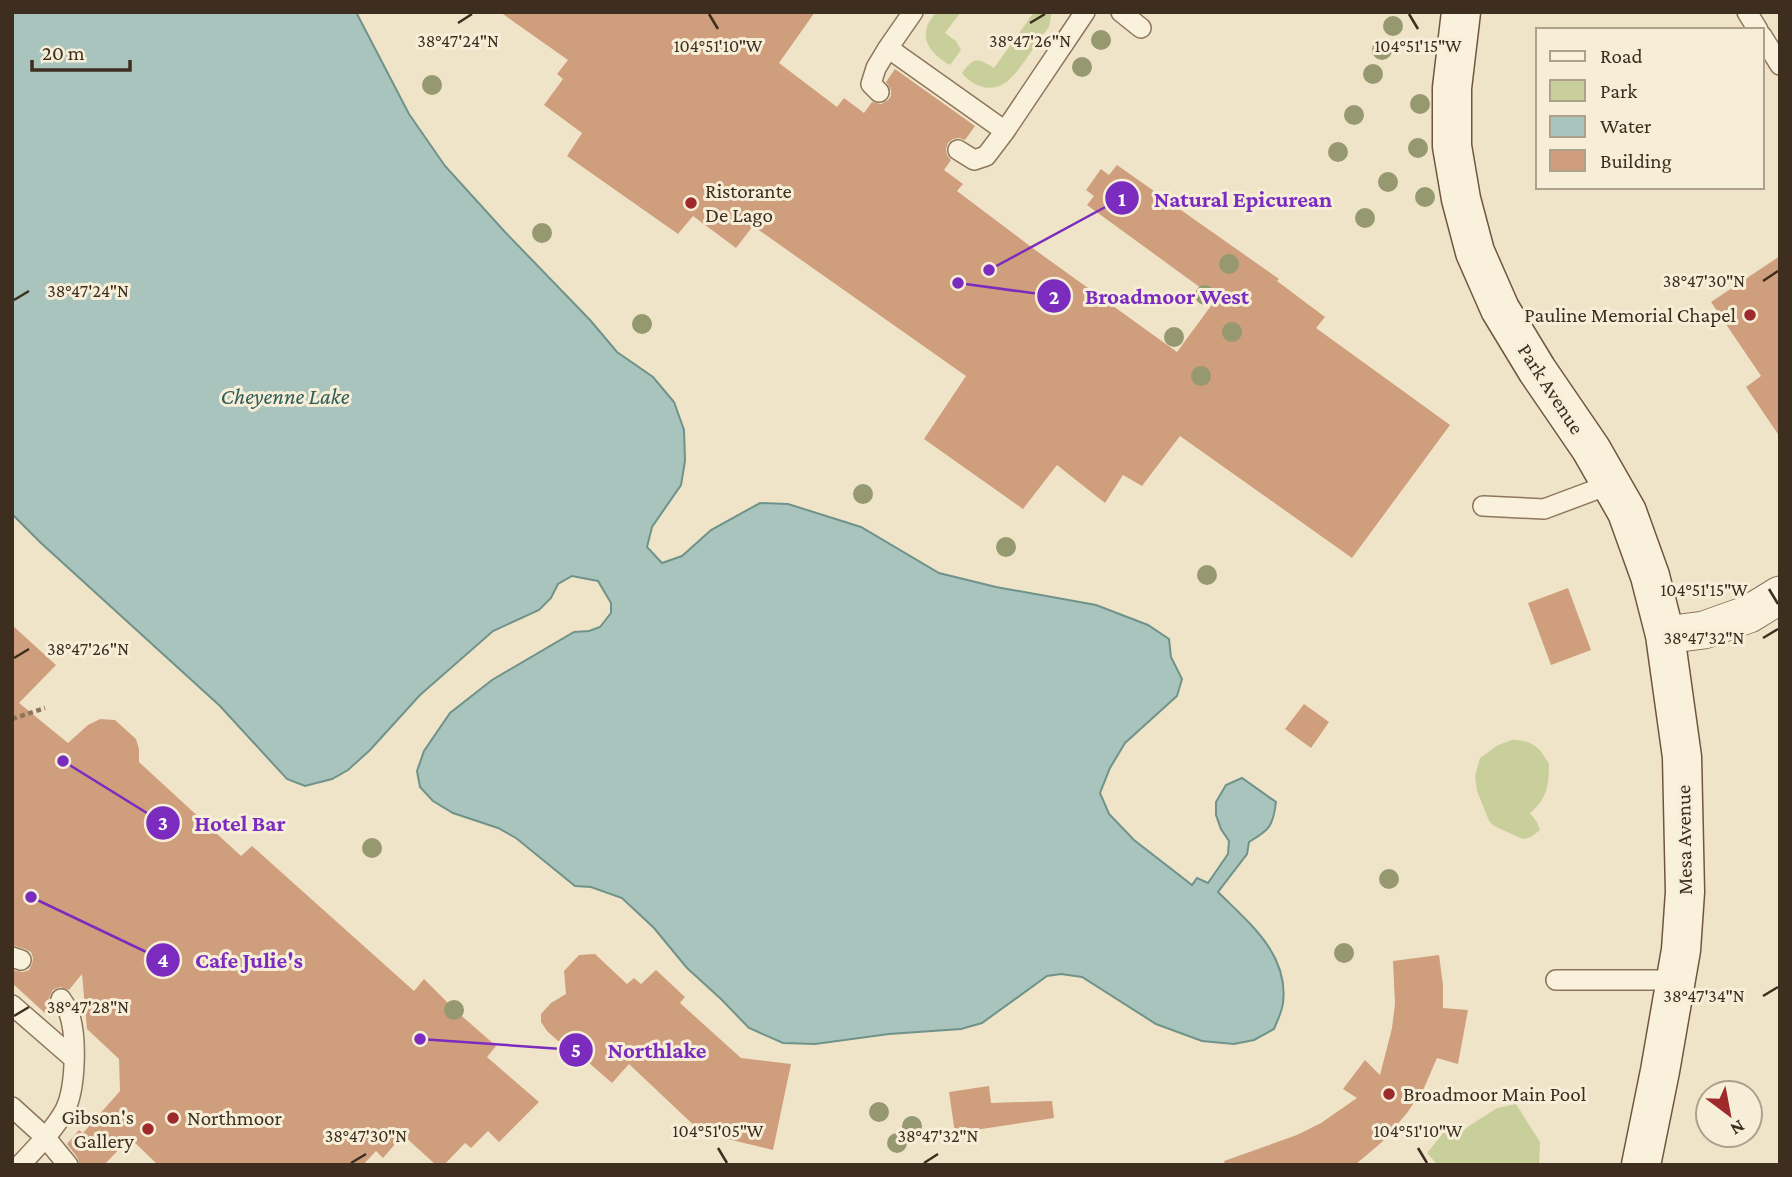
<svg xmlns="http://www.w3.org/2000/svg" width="1792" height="1177" font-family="'Crimson Pro',serif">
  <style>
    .green { fill: #c9cf9b }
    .water { fill: #a9c4bc; stroke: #6f938a; stroke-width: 2 }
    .building { fill: #cf9f7d }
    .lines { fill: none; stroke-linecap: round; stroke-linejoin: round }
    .lane-casing { stroke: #8d765c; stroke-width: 22 }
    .street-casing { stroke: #8d765c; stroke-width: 39 }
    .secondary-casing { stroke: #6f573f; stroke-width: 41 }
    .path { stroke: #8d765c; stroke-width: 4.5; stroke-dasharray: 5 3.5; stroke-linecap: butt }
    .lane { stroke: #faf1dc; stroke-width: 19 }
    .street { stroke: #faf1dc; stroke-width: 37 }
    .secondary { stroke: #faf1dc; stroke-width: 38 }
    .tree { fill: #96986f }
    .ticks { fill: none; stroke: #3d2e20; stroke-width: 2.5 }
    .poi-dot { fill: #9e2a2b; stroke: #f7eed8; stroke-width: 2.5 }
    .labels { text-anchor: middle; stroke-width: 6; stroke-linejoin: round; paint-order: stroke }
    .poi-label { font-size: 21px; fill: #3d2e20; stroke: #f7eed8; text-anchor: start }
    .street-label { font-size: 21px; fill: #3d2e20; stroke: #f7eed8 }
    .water-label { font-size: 23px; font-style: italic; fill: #2f5d5a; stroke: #f7eed8 }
    .ticks-label { font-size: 18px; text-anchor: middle; fill: #3d2e20; stroke: #f7eed8; stroke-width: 6; stroke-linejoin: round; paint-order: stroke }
    .leader { fill: none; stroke: #7b2cbf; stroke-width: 2.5 }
    .callout-dot { fill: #7b2cbf; stroke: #f7eed8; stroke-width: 2.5 }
    .mark-label { font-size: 21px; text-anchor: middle; font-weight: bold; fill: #fff }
    .callout-label { font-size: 23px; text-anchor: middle; font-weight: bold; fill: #7b2cbf; stroke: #f7eed8; stroke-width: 6; stroke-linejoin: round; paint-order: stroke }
  </style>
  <rect width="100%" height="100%" fill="#f0e4c8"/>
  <path class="green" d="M936 12H961L945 33 956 41 961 50 950 65C937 57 921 45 927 27 928 22 933 17 936 12Z
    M1033 12H1052L1049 27C1038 40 1018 75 1005 83 990 93 972 86 962 73 975 56 977 58 994 68L1032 15Z
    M1512 740C1533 740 1539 747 1549 764 1549 786 1547 799 1530 813L1537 822 1540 830 1531 837 1523 839 1494 826 1489 821 1477 791 1475 776 1480 758 1498 745Z
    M1516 1104 1540 1142 1539 1165H1434L1435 1162 1427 1153 1444 1132 1454 1138 1469 1126 1497 1108Z"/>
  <path class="water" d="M12 12H356L409 114 445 166 505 232 590 320 617 352 653 377 674 402 684 430 685 461 681 485 652 527 647 547 662 563 682 556 711 530 760 503 788 504 861 527 939 573 996 587 1096 605 1148 625 1169 639 1171 657 1182 679 1177 696 1125 743 1110 768 1100 793 1109 814 1134 840 1192 885 1197 878 1208 883 1228 854 1229 841 1221 829 1216 815V802L1226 785 1242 778 1276 802C1273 827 1269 830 1249 842L1247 854 1218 892C1249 923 1289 954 1283 1003 1282 1012 1277 1021 1274 1029L1254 1040 1234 1044 1202 1041 1156 1024 1082 977 1061 974 1047 976 982 1023 961 1029 889 1034 815 1044 783 1043 749 1028 721 999 687 968 654 928 622 898 591 887 575 886 516 838 498 828 453 813 433 801 420 787 417 771 424 751 450 713 492 680 574 632 589 631 600 627 611 613V603L598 581 572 576 558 584 551 598 539 610 493 631 420 695 370 750 348 770 332 779 305 786 287 779 220 706 41 543 12 514Z"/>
  <path class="building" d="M500 12H815L779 63 837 107 844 98 864 113 872 102 881 104 888 100 891 96V90L886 82 895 69 975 126 965 140 959 138 953 139 948 143 946 149 947 155 951 160 944 170 963 184 957 191 1038 252 1177 352 1216 299 1087 205 1094 196 1086 190 1101 169 1109 175 1117 165 1279 279 1277 281 1325 317 1316 328 1450 425 1352 558 1180 436 1142 486 1123 475 1105 503 1057 465 1023 509 924 439 966 376 753 226 736 248 693 216 678 234 567 156 582 133 544 105 563 79 557 74 568 60Z
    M1780 256V437L1746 387 1761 376 1711 302Z
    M1568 588 1591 650 1551 665 1528 603Z
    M12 625 56 665 19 703 68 743 88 725 100 719 115 720 136 739 139 749V762L241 856 252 846 414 991 424 979 455 1010 496 1046 487 1057 539 1102 499 1142 488 1131 471 1148 465 1143 444 1165H436L403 1135 383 1158 376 1151 363 1165H158L130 1138 104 1165H80L77 1157 67 1144 79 1130 83 1133 120 1091 119 1059 87 1029 82 974 69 990 60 987 53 990 50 995 49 1000 53 1009 47 1015 12 983V970L23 972 29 970 32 964 33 958 31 952 25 949 12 945Z
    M1304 704 1329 722 1311 748 1285 729Z
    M595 954 627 984 634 978 641 984 656 970 685 997 680 1003 741 1058 791 1064 773 1150 702 1133 629 1064 612 1083 580 1055 577 1058 547 1031 541 1022V1014L551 1003 566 994 564 971 579 955Z
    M1439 955 1443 985V1008L1468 1010 1458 1064 1437 1058 1424 1088 1407 1113 1382 1142 1355 1165H1225L1224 1161 1297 1135 1321 1123 1357 1098 1343 1089 1365 1060 1380 1075 1392 1028 1395 1004 1393 961Z
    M989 1086 991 1103 1052 1101 1054 1118 955 1133 949 1092Z"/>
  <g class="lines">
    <g class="lane-casing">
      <path id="lane" d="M913 12 888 48 1005 131 1085 12
        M1121 12 1141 28
        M1747 12 1758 30
        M1762 36 1780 65
        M879 92 871 84 876 68 888 48
        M958 150 974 160 986 156 1005 131
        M1483 506 1544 509 1611 484
        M12 957 21 960
        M1556 980H1676
        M12 1005 73 1058
        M12 1107 45 1137 68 1165
        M20 1165C36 1148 54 1130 65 1110 76 1088 77 1036 69 1013 67 1008 64 1003 61 999"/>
    </g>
    <g class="street-casing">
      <path id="street" d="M1665 635 1704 630 1749 614 1780 595"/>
    </g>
    <g class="secondary-casing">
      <path id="secondary" d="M1461 12 1452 88V146L1461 199 1475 252 1500 309 1537 370 1591 449 1627 512 1650 576 1665 635 1682 757 1685 892 1681 950 1660 1071 1641 1165"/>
    </g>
    <path class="path" d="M12 719 45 708"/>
    <use href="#lane" class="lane"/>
    <use href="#street" class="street"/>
    <use href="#secondary" class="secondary"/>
  </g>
  <g class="tree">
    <circle cx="1393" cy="26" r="10"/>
    <circle cx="1101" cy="40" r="10"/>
    <circle cx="1382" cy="50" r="10"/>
    <circle cx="1082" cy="67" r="10"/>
    <circle cx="1373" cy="74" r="10"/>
    <circle cx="432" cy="85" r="10"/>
    <circle cx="1420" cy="104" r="10"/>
    <circle cx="1354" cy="115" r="10"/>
    <circle cx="1418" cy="148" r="10"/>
    <circle cx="1338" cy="152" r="10"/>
    <circle cx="1388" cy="182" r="10"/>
    <circle cx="1425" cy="197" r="10"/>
    <circle cx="1365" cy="218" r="10"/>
    <circle cx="542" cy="233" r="10"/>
    <circle cx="1229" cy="264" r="10"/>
    <circle cx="1205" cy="295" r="10"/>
    <circle cx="642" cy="324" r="10"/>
    <circle cx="1232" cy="332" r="10"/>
    <circle cx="1174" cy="337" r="10"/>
    <circle cx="1201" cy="376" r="10"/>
    <circle cx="863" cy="494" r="10"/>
    <circle cx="1006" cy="547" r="10"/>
    <circle cx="1207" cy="575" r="10"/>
    <circle cx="372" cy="848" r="10"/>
    <circle cx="1389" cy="879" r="10"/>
    <circle cx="1344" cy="953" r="10"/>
    <circle cx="454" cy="1010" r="10"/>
    <circle cx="879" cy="1112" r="10"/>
    <circle cx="912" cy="1126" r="10"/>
    <circle cx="897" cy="1143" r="10"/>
  </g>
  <path class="ticks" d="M709 14 718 29M1409 14 1418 29M458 23 472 14M1030 23 1045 14M1763 281 1778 271M14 300 29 291M1769 589 1778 604M1763 638 1778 629M14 658 29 649M1763 996 1778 987M14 1016 29 1007M718 1148 727 1163M1418 1148 1427 1163M351 1163 366 1154M924 1163 938 1154"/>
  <g class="poi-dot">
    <circle cx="691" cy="203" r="7"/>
    <circle cx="1750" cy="315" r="7"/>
    <circle cx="1389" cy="1094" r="7"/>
    <circle cx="173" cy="1118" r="7"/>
    <circle cx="148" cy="1129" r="7"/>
  </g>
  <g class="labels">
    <g class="poi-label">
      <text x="705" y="198">Ristorante<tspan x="705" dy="24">De Lago</tspan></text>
      <text x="1736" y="322" text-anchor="end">Pauline Memorial Chapel</text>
      <text x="1403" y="1101">Broadmoor Main Pool</text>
      <text x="134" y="1124" text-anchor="end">Gibson's<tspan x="134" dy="24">Gallery</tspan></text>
      <text x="187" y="1125">Northmoor</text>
    </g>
    <g class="street-label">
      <text transform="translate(1551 389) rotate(57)" y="7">Park Avenue</text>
      <text transform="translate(1684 840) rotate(-91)" y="7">Mesa Avenue</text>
    </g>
    <g class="water-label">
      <text x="285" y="404">Cheyenne Lake</text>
    </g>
  </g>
  <g class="ticks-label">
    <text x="458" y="47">38°47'24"N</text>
    <text x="1030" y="47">38°47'26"N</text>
    <text x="718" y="52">104°51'10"W</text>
    <text x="1418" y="52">104°51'15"W</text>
    <text x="1704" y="287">38°47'30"N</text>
    <text x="88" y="297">38°47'24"N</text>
    <text x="1704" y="596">104°51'15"W</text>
    <text x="1704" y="644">38°47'32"N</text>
    <text x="88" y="655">38°47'26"N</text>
    <text x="1704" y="1002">38°47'34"N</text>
    <text x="88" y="1013">38°47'28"N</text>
    <text x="718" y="1137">104°51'05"W</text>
    <text x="1418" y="1137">104°51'10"W</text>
    <text x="366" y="1142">38°47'30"N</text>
    <text x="938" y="1142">38°47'32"N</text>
  </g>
  <path class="leader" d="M989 270L1122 198M958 283L1054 296M63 761L163 823M31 897L163 960M420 1039L576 1050"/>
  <g class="callout-dot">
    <circle cx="989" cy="270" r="7"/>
    <circle cx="958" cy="283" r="7"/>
    <circle cx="63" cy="761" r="7"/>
    <circle cx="31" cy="897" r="7"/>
    <circle cx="420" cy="1039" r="7"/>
    <circle cx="1122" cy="198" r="18"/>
    <circle cx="1054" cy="296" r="18"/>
    <circle cx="163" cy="823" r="18"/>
    <circle cx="163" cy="960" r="18"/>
    <circle cx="576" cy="1050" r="18"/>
  </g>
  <g class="mark-label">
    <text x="1122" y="206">1</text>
    <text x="1054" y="304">2</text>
    <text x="163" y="830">3</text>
    <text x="163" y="967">4</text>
    <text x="576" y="1057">5</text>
  </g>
  <g class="callout-label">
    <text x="1243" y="207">Natural Epicurean</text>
    <text x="1167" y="304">Broadmoor West</text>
    <text x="240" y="831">Hotel Bar</text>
    <text x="249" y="968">Cafe Julie's</text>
    <text x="657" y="1058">Northlake</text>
  </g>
  <rect width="1792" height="1177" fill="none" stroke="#3d2e20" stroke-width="28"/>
  <rect x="1536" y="28" width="228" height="161" fill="#f7eed8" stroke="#ada18e" stroke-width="2"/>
  <rect x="1550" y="51" width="35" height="10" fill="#faf1dc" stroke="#ada18e" stroke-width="2"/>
  <text x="1600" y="63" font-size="21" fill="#3d2e20">Road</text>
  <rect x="1550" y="80" width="35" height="21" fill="#c9cf9b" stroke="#ada18e" stroke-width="2"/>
  <text x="1600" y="98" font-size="21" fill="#3d2e20">Park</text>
  <rect x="1550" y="116" width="35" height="21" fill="#a9c4bc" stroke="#ada18e" stroke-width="2"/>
  <text x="1600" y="133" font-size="21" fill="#3d2e20">Water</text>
  <rect x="1550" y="150" width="35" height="21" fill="#cf9f7d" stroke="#ada18e" stroke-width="2"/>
  <text x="1600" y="168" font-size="21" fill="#3d2e20">Building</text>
  <g transform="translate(1729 1114) rotate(148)"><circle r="33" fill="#f7eed8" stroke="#ada18e" stroke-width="2"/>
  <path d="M0-5L12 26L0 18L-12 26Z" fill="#9e2a2b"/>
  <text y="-10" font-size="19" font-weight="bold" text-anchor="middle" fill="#3d2e20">N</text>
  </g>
  <path d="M32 60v10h98v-10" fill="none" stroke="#3d2e20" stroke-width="3.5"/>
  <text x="42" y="60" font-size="21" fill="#3d2e20" stroke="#f7eed8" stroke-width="5" paint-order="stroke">20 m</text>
</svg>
